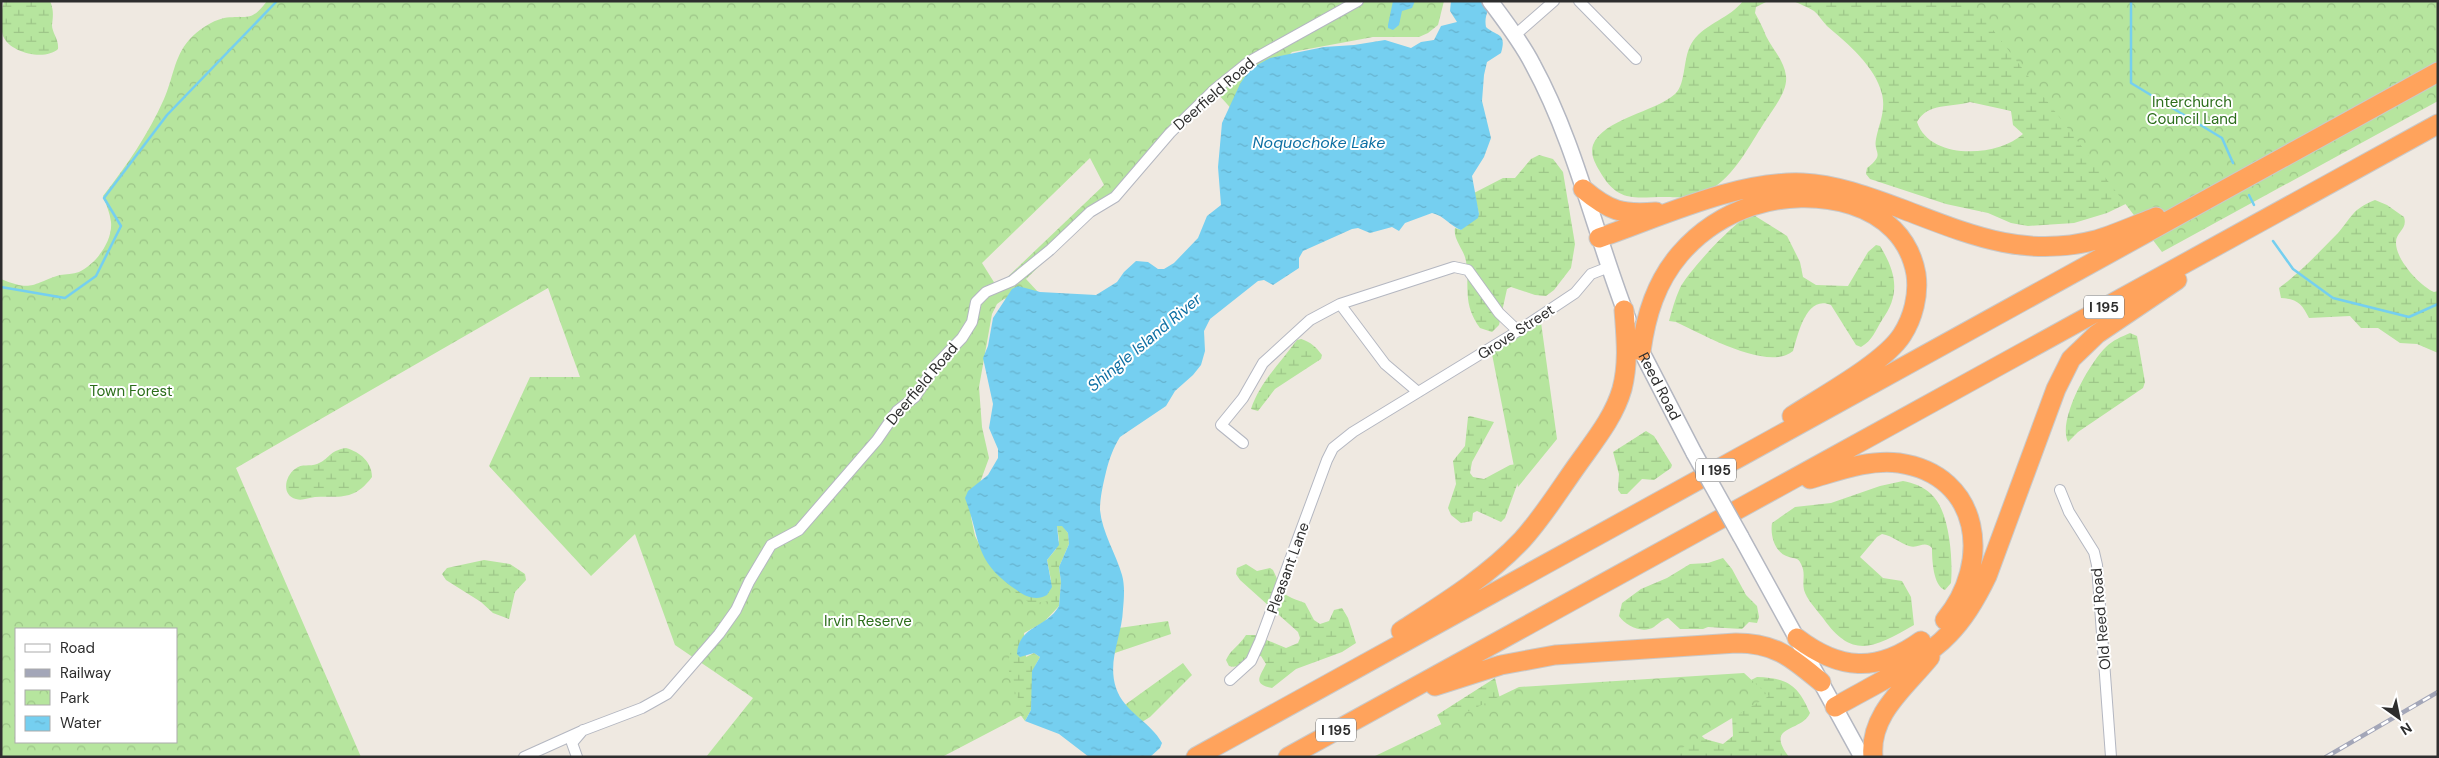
<svg xmlns="http://www.w3.org/2000/svg" width="2439" height="758" font-family="'DM Sans',sans-serif">
  <style>
    .wetland { fill: url(#wetland-marsh); fill-rule: evenodd }
    .park { fill: url(#park-crowns); fill-rule: evenodd }
    .water { fill: url(#water-ripples) }
    .lines { fill: none; stroke-linecap: round; stroke-linejoin: round }
    .stream { stroke: #75cff0; stroke-width: 2.5 }
    .street-casing { stroke: #b4b7c1; stroke-width: 12 }
    .secondary-casing { stroke: #b4b7c1; stroke-width: 18 }
    .highway-casing { stroke: #c9c9c9; stroke-width: 21 }
    .street { stroke: #fff; stroke-width: 10 }
    .secondary { stroke: #fff; stroke-width: 15 }
    .highway { stroke: #ffa35c; stroke-width: 19 }
    .rail-casing { stroke: #a3a6b8; stroke-width: 4.5 }
    .rail { stroke: #fff; stroke-width: 2.5; stroke-dasharray: 8; stroke-linecap: butt }
    .secondary-bridge-casing { stroke: #b4b7c1; stroke-width: 18; stroke-linecap: butt }
    .secondary-bridge { stroke: #fff; stroke-width: 15 }
    .labels { text-anchor: middle; stroke-width: 4; stroke-linejoin: round; paint-order: stroke }
    .shield { fill: #fff; stroke: #6d6d6d; stroke-width: 1 }
    .shield-label { font-size: 14px; font-weight: bold; fill: #2e2e2e }
    .street-label { font-size: 15px; fill: #2e2e2e; stroke: #fff }
    .park-label { font-size: 15px; fill: #2c6e1b; stroke: #fff }
    .water-label { font-size: 16px; font-style: italic; fill: #0d6fa3; stroke: #fff }
  </style>
  <defs>
    <pattern id="wetland-marsh" width="20" height="14" patternUnits="userSpaceOnUse" patternTransform="scale(1.25)"><rect width="20" height="14" fill="#b6e59e"/><path d="M1 5h8M5 5V1M11 12h8M15 12V8" fill="none" stroke="#9dc588"/></pattern>
    <pattern id="park-crowns" width="20" height="18" patternUnits="userSpaceOnUse" patternTransform="scale(1.25)"><rect width="20" height="18" fill="#b6e59e"/><path d="M2 6a3 3 0 1 1 6 0M12 15a3 3 0 1 1 6 0" fill="none" stroke="#9dc588"/></pattern>
    <pattern id="water-ripples" width="26" height="14" patternUnits="userSpaceOnUse" patternTransform="scale(1.25)"><rect width="26" height="14" fill="#75cff0"/><path d="M2 4q2-2 4 0t4 0M15 11q2-2 4 0t4 0" fill="none" stroke="#66b2ce"/></pattern>
  </defs>
  <rect width="100%" height="100%" fill="#efe9e1"/>
  <path class="wetland" d="M4 1H50C54 10 53 16 52 25 52 33 59 39 58 49 45 61 10 53 3 36 0 26 1 11 4 1Z
    M1743 1H1768L1756 7 1755 13C1759 20 1763 28 1766 36 1773 50 1784 60 1786 76 1788 92 1772 110 1764 123 1749 146 1735 175 1710 190 1699 196 1681 198 1670 197 1637 196 1619 206 1599 170 1595 163 1590 154 1593 145 1603 119 1655 112 1675 94 1687 83 1682 56 1693 41 1706 23 1730 18 1743 1Z
    M1793 1H2210L2136 199 2107 213 2074 223 2028 226 2011 223 1988 213 1946 204 1870 179 1866 174 1867 168C1886 153 1873 154 1876 139 1879 123 1886 111 1882 94 1875 66 1848 44 1827 26 1822 21 1819 15 1814 11 1808 7 1800 4 1793 1ZM1970 102 2011 111 2013 125 2023 134C1998 157 1930 161 1917 122 1928 102 1951 108 1970 102Z
    M1539 155 1553 159 1563 172 1575 244 1571 268 1554 290 1546 296 1535 295 1511 287 1507 289 1499 325 1492 332 1480 328C1462 303 1470 288 1466 261 1464 249 1453 240 1455 228L1461 230 1479 214 1474 193 1503 178H1515L1531 159Z
    M2375 200 2387 205 2404 217C2408 229 2396 232 2396 242 2395 259 2420 286 2434 292L2438 291V353L2417 344 2400 343 2378 328H2361L2350 316 2309 318C2302 304 2298 299 2281 298L2279 288C2301 272 2319 252 2338 233 2353 216 2351 210 2375 200Z
    M1752 214 1787 236 1800 262 1803 277 1816 285 1848 286 1868 252 1876 245 1880 246C1896 272 1901 294 1882 320 1875 331 1873 340 1861 347L1856 345 1831 305C1806 294 1798 335 1793 351 1768 372 1702 334 1676 322L1669 321C1672 310 1675 299 1680 288 1687 273 1736 219 1752 214Z
    M2130 333 2137 336 2145 382 2143 388 2078 432 2068 442C2057 420 2090 362 2106 347 2113 340 2121 337 2130 333Z
    M1301 339C1311 342 1316 347 1322 355L1321 359 1275 389 1258 411 1251 409C1260 382 1281 362 1297 340Z
    M1470 416 1494 422 1472 462 1470 473 1473 477 1484 479 1510 465 1517 464 1518 482 1505 518 1501 522 1477 511 1473 513 1472 521 1461 523 1451 515 1448 508 1456 484 1453 461 1465 446 1468 417Z
    M1646 431 1654 436 1672 465 1671 468 1654 480 1642 479 1627 494H1621L1618 490 1619 474 1613 452Z
    M346 448C360 452 372 462 372 477 354 501 341 496 315 497 308 498 302 501 296 499 281 495 285 476 295 469 302 463 310 467 317 464 330 459 328 451 346 448Z
    M1903 481C1913 483 1923 486 1931 494 1950 510 1953 561 1951 583L1945 590C1933 586 1932 559 1932 548 1924 540 1919 549 1909 546 1900 543 1893 536 1882 534L1877 537 1860 557 1883 578 1902 581 1911 597 1914 625C1875 647 1853 661 1823 618 1817 610 1807 600 1804 590 1802 581 1806 573 1801 564 1798 557 1795 559 1789 557 1775 553 1770 536 1772 523L1795 507 1831 503 1880 486Z
    M1062 525 1068 533 1069 544 1059 567 1061 582 1059 606 1044 622 1024 633 1026 657 1034 653 1040 657 1035 666 1031 710 1025 721 1017 710 972 684 989 573 1051 580 1047 560 1056 549 1059 540 1057 526Z
    M1723 558 1732 569 1746 595 1757 606 1759 617 1757 623 1749 622 1742 629 1708 627 1703 629H1680L1668 618C1662 620 1659 623 1654 627 1642 634 1626 626 1619 616L1622 603 1641 589 1667 578 1690 564 1708 563Z
    M484 560 510 564 525 574 526 580 515 592 509 619 493 613 481 602 446 580 442 574 447 568Z
    M1246 564 1257 571 1270 568 1273 570C1285 594 1275 592 1305 603L1314 620 1320 624 1329 621 1334 610 1342 608 1348 618 1356 643 1342 652 1296 669 1272 688C1253 684 1259 678 1266 664L1261 656C1249 657 1240 670 1229 666L1226 660C1231 649 1240 645 1246 635H1255L1286 648 1298 643 1300 638 1298 632 1240 580 1236 574 1237 568Z
    M1757 677C1788 678 1798 685 1810 713 1801 733 1764 724 1789 757H1596L1696 731 1705 739 1723 744 1733 736 1732 715 1747 682Z
    M1495 678 1504 716 1444 730 1437 715Z"/>
  <path class="park" d="M267 1H1444L1438 25 1428 33 1419 37H1373L1292 52 1236 114 1218 94 1026 279 1039 293 1004 299 997 304 992 314 979 387 982 427 989 458 978 488 971 517 975 536 989 563 1016 593 1031 604 1048 601 1053 604C1052 614 1044 618 1036 623 996 650 1006 678 1026 713L942 757H706L753 698 675 645 635 534 591 576 489 466 530 377H580L548 288 236 468 361 757H1V279C33 292 31 284 60 275 66 274 73 274 79 272 96 264 113 241 111 222 110 213 106 204 103 196 127 165 148 135 164 99 173 79 174 57 189 40 198 30 211 21 224 18 247 15 251 23 267 1ZM1090 158 1104 185 997 287 982 263ZM16 629H176V742H16Z
    M1971 1H2438V101L2162 252Z
    M1540 315 1557 439 1518 487 1491 349Z
    M1168 621 1171 634 1109 655 1119 628Z
    M1183 663 1192 675 1150 717 1142 722 1115 712Z
    M1744 673 1769 696 1667 757H1373L1519 687Z"/>
  <path class="water" d="M1393 1H1415L1412 8 1402 11 1399 25 1393 30 1388 28V25Z
    M1451 1H1494C1488 9 1484 17 1486 27 1497 37 1507 32 1501 53L1487 62 1484 75 1482 101 1491 138 1484 157 1472 176 1479 214 1478 218 1461 230C1450 226 1445 216 1432 213L1405 223 1399 231 1392 227 1370 233 1358 228 1352 229 1303 251 1299 258V268L1273 285 1264 280 1258 281 1210 319 1204 331 1205 351 1201 365 1193 375 1175 391 1166 406 1120 437C1113 448 1109 460 1106 472 1103 485 1100 497 1100 510 1102 532 1116 554 1122 575 1125 585 1124 599 1123 609 1122 637 1107 660 1116 688 1124 712 1151 722 1162 743L1160 748 1150 757H1089L1059 734 1025 721 1031 710 1032 671 1040 657 1034 653 1020 657 1017 654C1019 625 1047 628 1059 606L1061 582 1059 567 1069 544 1068 533 1062 526H1057L1059 545 1047 560 1052 587 1047 595C1037 601 1026 597 1018 591 973 561 982 543 965 498L968 491 988 475 998 458V449L989 428 993 404 983 358 988 346 993 318 1012 289 1018 286 1040 292 1096 295 1117 282 1124 272 1136 261 1148 262 1158 269H1164L1174 263 1198 238 1207 216 1221 205 1218 167 1222 123 1240 84 1250 69 1270 58 1324 47 1354 45 1385 40 1411 48 1421 42 1434 40 1441 26 1457 22 1450 11Z"/>
  <g class="lines">
    <path class="stream" d="M2131 1V83L2222 138 2233 163
      M2249 195 2254 205
      M2273 241 2293 269 2333 298 2409 317 2438 304
      M1 287 65 298 96 276 121 226 104 198 167 115 277 1"/>
    <g class="street-casing">
      <path id="street" d="M1579 1 1636 59
        M1514 36 1554 1
        M1340 304 1385 364 1418 392
        M1243 443 1221 425 1243 398 1263 363 1310 320 1340 304 1454 267 1468 270 1499 313 1518 331
        M2060 490 2069 512 2094 552 2097 565 2111 757
        M1230 680 1251 661 1260 641 1327 460 1333 448 1353 432 1518 331 1575 293 1591 274 1609 267
        M524 757 584 730 642 708 667 694 719 634 736 610 749 582 771 545 799 530 877 440 897 411 915 397 936 365 962 338 972 322 976 302 986 292 1012 281 1050 250 1090 212 1115 197 1170 133 1214 90 1250 61 1358 1
        M577 757 572 743 583 730"/>
    </g>
    <g class="secondary-casing">
      <g id="secondary">
        <path d="M1490 1C1505 21 1522 43 1533 65 1576 144 1595 235 1628 319"/>
        <path id="s1" d="M1636 341 1694 453"/>
        <path d="M1741 537 1862 757"/>
      </g>
    </g>
    <g class="highway-casing">
      <path id="highway" d="M1583 189C1609 211 1622 215 1656 212
        M1599 238C1660 217 1738 180 1803 183 1838 185 1869 197 1902 209 1968 234 2024 259 2096 240 2116 234 2136 225 2156 217
        M1641 351C1646 315 1656 282 1680 254 1699 232 1725 215 1752 206 1812 186 1903 200 1916 274 1919 295 1913 318 1902 335 1884 363 1821 397 1792 416
        M1810 479C1838 471 1869 459 1899 463 1982 475 1992 564 1945 620
        M1401 631C1443 604 1487 577 1522 540 1543 517 1560 489 1578 464 1595 440 1614 417 1622 389 1629 362 1626 337 1624 310
        M1797 638C1839 670 1877 673 1921 641
        M1435 686 1501 665 1555 655 1736 643C1776 643 1792 658 1821 682
        M1835 707C1869 687 1922 663 1949 634 1965 618 1977 597 1987 576L2056 389 2071 359 2097 334 2177 280
        M1196 757 2438 72
        M1288 757 2438 124
        M1873 757C1869 714 1906 687 1930 657"/>
    </g>
    <use href="#street" class="street"/>
    <use href="#secondary" class="secondary"/>
    <use href="#highway" class="highway"/>
    <g class="rail-casing">
      <path id="rail" d="M2326 757 2438 692"/>
    </g>
    <use href="#rail" class="rail"/>
    <g class="secondary-bridge-casing">
      <path id="secondary-bridge" d="M1694 453 1741 537"/>
    </g>
    <use href="#secondary-bridge" class="secondary-bridge"/>
  </g>
  <g class="labels">
    <g class="shield">
      <rect x="2084" y="295.5" width="40" height="23" rx="4"/>
      <rect x="1696" y="458.5" width="40" height="23" rx="4"/>
      <rect x="1316" y="718.5" width="40" height="23" rx="4"/>
    </g>
    <g class="shield-label">
      <text x="2104" y="312">I 195</text>
      <text x="1716" y="475">I 195</text>
      <text x="1336" y="735">I 195</text>
    </g>
    <g class="street-label">
      <text transform="translate(1214 94) rotate(-41)" y="5">Deerfield Road</text>
      <text transform="translate(1516 332) rotate(-33)" y="5">Grove Street</text>
      <text transform="translate(922 384) rotate(-50)" y="5">Deerfield Road</text>
      <text dy="5" stroke="none"><textPath href="#s1" startOffset="51">Reed Road</textPath></text>
      <text transform="translate(1288 568) rotate(-70)" y="5">Pleasant Lane</text>
      <text transform="translate(2101 619) rotate(-95)" y="5">Old Reed Road</text>
    </g>
    <g class="park-label">
      <text x="2192" y="107">Interchurch<tspan x="2192" dy="17">Council Land</tspan></text>
      <text x="131" y="396">Town Forest</text>
      <text x="868" y="626">Irvin Reserve</text>
    </g>
    <g class="water-label">
      <text x="1319" y="148">Noquochoke Lake</text>
      <text transform="translate(1144 342) rotate(-40)" y="6">Shingle Island River</text>
    </g>
  </g>
  <rect width="2439" height="758" fill="none" stroke="#2e2e2e" stroke-width="5"/>
  <rect x="15" y="628" width="162" height="115" fill="#ffffff" stroke="#ababab"/>
  <rect x="25" y="644" width="25" height="8" fill="#ffffff" stroke="#ababab"/>
  <text x="60" y="653" font-size="15" fill="#2e2e2e">Road</text>
  <rect x="25" y="669" width="25" height="8" fill="#a3a6b8" stroke="#ababab"/>
  <text x="60" y="678" font-size="15" fill="#2e2e2e">Railway</text>
  <rect x="25" y="690" width="25" height="15" fill="url(#park-crowns)" stroke="#ababab"/>
  <text x="60" y="703" font-size="15" fill="#2e2e2e">Park</text>
  <rect x="25" y="716" width="25" height="15" fill="url(#water-ripples)" stroke="#ababab"/>
  <text x="60" y="728" font-size="15" fill="#2e2e2e">Water</text>
  <g transform="translate(2399 718) rotate(147)" stroke="#ffffff" stroke-width="4" paint-order="stroke">
  <path d="M0-4L9 19L0 12L-9 19Z" fill="#2e2e2e"/>
  <text y="-8" font-size="14" font-weight="bold" text-anchor="middle" fill="#2e2e2e">N</text>
  </g>
</svg>
